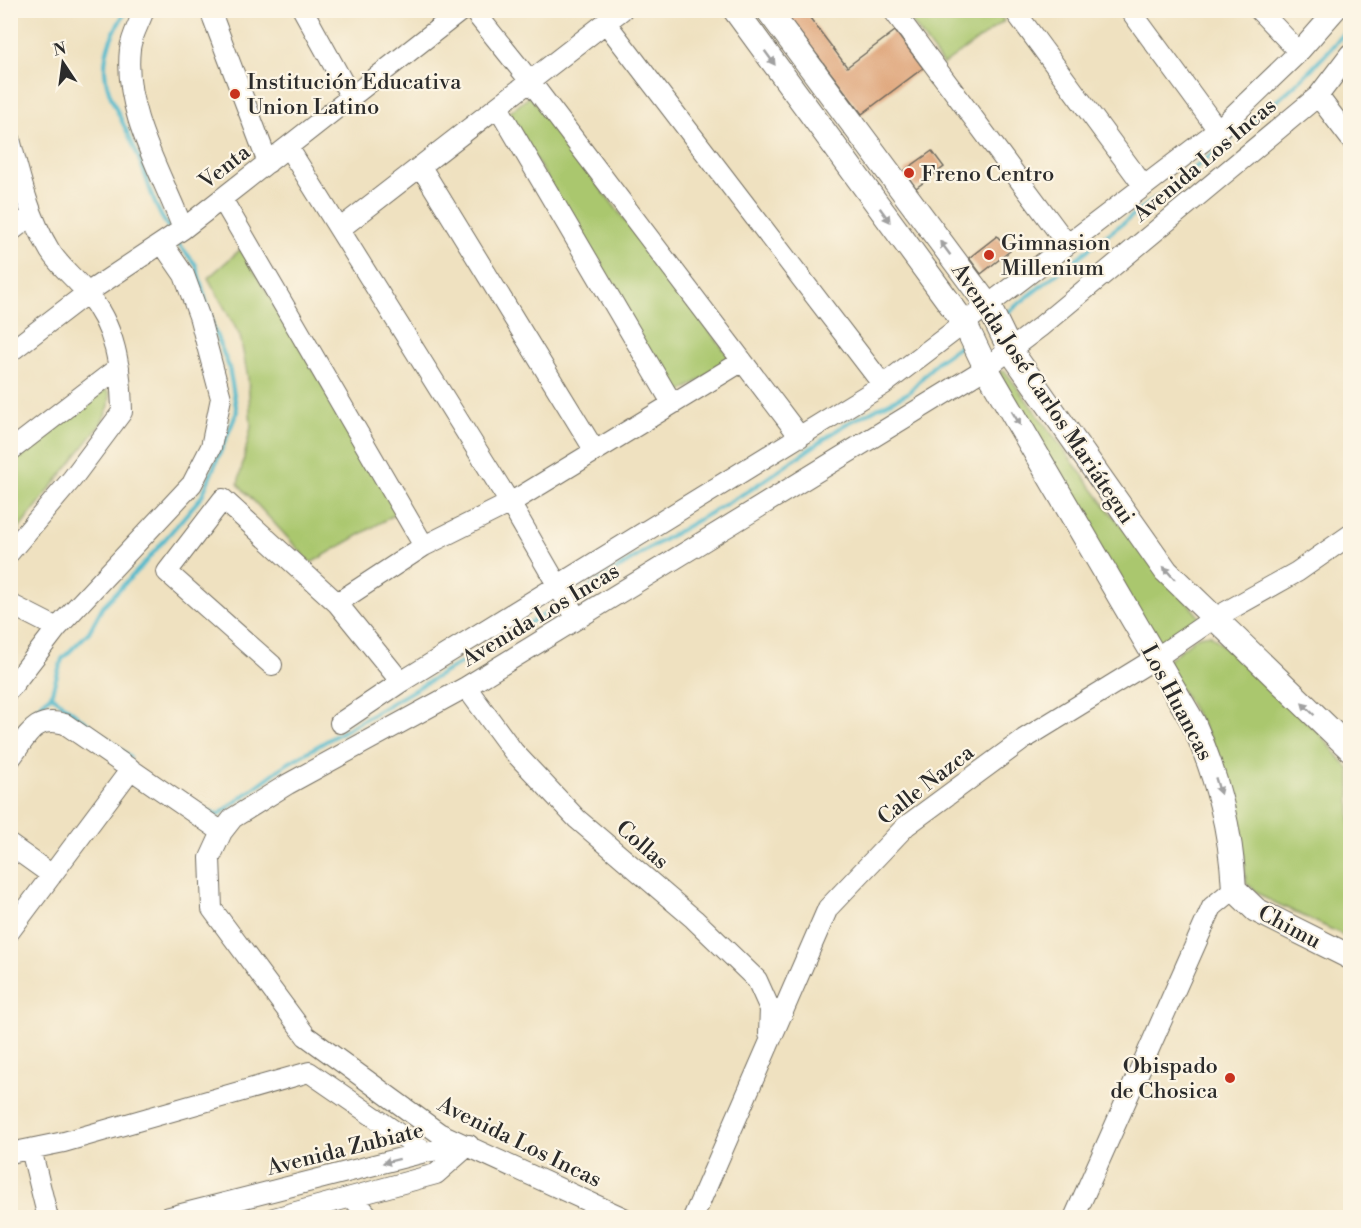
<svg xmlns="http://www.w3.org/2000/svg" width="1361" height="1228" font-family="'Libre Bodoni',serif">
  <style>
    .green { fill: #aac76e; stroke: #6a794c; stroke-width: 1.5 }
    .lines { fill: none; stroke-linecap: round; stroke-linejoin: round }
    .stream { stroke: #4fb9cc; stroke-width: 4 }
    .building { fill: #dea377 }
    .minor-casing { stroke: #706b5f; stroke-width: 22 }
    .major-casing { stroke: #706b5f; stroke-width: 26 }
    .minor { stroke: #fff; stroke-width: 20 }
    .major { stroke: #fff; stroke-width: 24 }
    .oneway { fill: #a0a0a0 }
    .poi-dot { fill: #c8321e; stroke: #fcf5e5; stroke-width: 2 }
    .labels { text-anchor: middle; stroke-width: 4.5; stroke-linejoin: round; paint-order: stroke }
    .poi-label { font-size: 22px; fill: #2b2b2b; stroke: #fcf5e5; text-anchor: start }
    .street-label { font-size: 22px; fill: #2b2b2b; stroke: #fcf5e5 }
  </style>
  <rect width="100%" height="100%" fill="#fcf5e5"/>
  <filter id="ink" filterUnits="userSpaceOnUse"><feTurbulence type="fractalNoise" baseFrequency=".0167" numOctaves="2"/><feDisplacementMap in="SourceGraphic" scale="12" xChannelSelector="R" yChannelSelector="G"/><feConvolveMatrix kernelMatrix="1 2 1 2 8 2 1 2 1" color-interpolation-filters="sRGB"/></filter>
  <filter id="wash" filterUnits="userSpaceOnUse"><feTurbulence type="fractalNoise" baseFrequency=".008" numOctaves="4" result="noise"/><feDisplacementMap in="SourceGraphic" scale="24" xChannelSelector="R" yChannelSelector="G"/><feGaussianBlur stdDeviation="1.35" result="paint"/><feColorMatrix in="noise" values="0 0 0 0 0 0 0 0 0 0 0 0 0 0 0 0 0 1.4 0 .05"/><feComposite in="paint" operator="in"/></filter>
  <g filter="url(#wash)">
    <rect width="100%" height="100%" fill="#efe1c0"/>
    <path class="green" d="M904 11H997L1004 21 943 65Z
      M530 96 732 360 673 397 509 113Z
      M241 249 399 512 311 563 238 484 251 427 248 378 240 336 208 278Z
      M1005 371 1110 512 1203 621 1149 653 999 372Z
      M105 389 110 394 109 406 101 424 11 539V459Z
      M1210 634 1321 735 1350 770V938L1265 898 1246 883C1243 852 1243 815 1232 786 1216 743 1188 703 1165 663L1198 636Z"/>
    <g class="lines">
      <path class="stream" d="M127 10C82 75 116 99 139 159 149 183 153 206 168 227
        M1005 315C1079 254 1158 199 1232 138 1274 104 1318 68 1350 25
        M572 598 653 546 750 490 846 424 908 393 938 361 964 343
        M51 695 130 757
        M19 731 29 716 51 695 62 659 89 632 103 606 142 566 202 496 237 412 229 367 213 327 196 265 179 244
        M207 811 218 815 285 765 562 604"/>
    </g>
    <g id="blocks">
      <path class="building" d="M783 10H804L847 67 895 31 923 68 862 114Z
        M932 151 944 167 916 188 904 171Z
        M997 236 1010 251 981 274 969 258Z"/>
    </g>
  </g>
  <g filter="url(#ink)">
    <use href="#blocks" fill-opacity="0" stroke="#706b5f" stroke-width="1.5"/>
    <g class="lines">
      <g class="minor-casing">
        <path id="minor" d="M144 10C140 22 131 37 130 49 123 112 162 173 183 229
          M210 10 268 163
          M303 10 351 97
          M473 10 530 81 800 437
          M893 10 1067 244
          M1014 10 1143 185
          M1130 10 1218 130
          M1259 10 1299 52
          M606 23 883 385
          M1318 96 1350 138
          M498 107 672 403
          M10 139C20 178 29 216 50 251 59 266 75 278 86 292 116 327 121 367 122 412L72 479 10 552
          M288 147 510 503 577 619
          M421 167 595 451
          M222 199 424 546
          M341 228 622 10
          M10 232 32 215
          M10 352 87 293 183 229 462 10
          M10 451 119 367
          M337 603 424 546 510 503 741 362
          M10 604 57 628
          M272 665 167 572 223 499 337 603 401 682
          M466 687 513 751 577 819 694 919 757 980 770 1009 769 1034
          M10 689 57 628 192 484 211 447 221 398 199 316 184 275 162 243
          M340 723 401 682 883 385 1218 130 1299 52 1336 10
          M10 759C28 736 34 715 65 724L222 832
          M10 845 52 875
          M10 931 131 769
          M31 1149 48 1218
          M10 1153 64 1142 309 1072 425 1152
          M352 1197 370 1218
          M166 1218 425 1152 469 1145
          M274 1218 436 1174 469 1145
          M624 1218 439 1133 306 1036 212 909 210 858 222 832 233 818 288 784 466 687 986 368 1040 327 1318 96 1350 54
          M693 1218 828 908 906 826 1024 739 1156 658 1213 619 1297 572 1350 535
          M1074 1218 1212 907 1234 889"/>
      </g>
      <g class="major-casing">
        <path id="major" d="M735 10 965 324 986 368 1193 722C1217 777 1231 829 1234 889L1256 910 1350 957
          M768 10 989 307 1010 350 1166 571 1350 749"/>
      </g>
      <use href="#minor" class="minor"/>
      <use href="#major" class="major"/>
    </g>
    <defs><path id="oneway-solid" d="M-6-.8H1V-3.2L6.5 0L1 3.2V.8H-6Z" transform="scale(1.5)"/></defs>
    <g class="oneway">
      <use href="#oneway-solid" transform="translate(770 58) rotate(54)"/>
      <use href="#oneway-solid" transform="translate(885 215) rotate(54)"/>
      <use href="#oneway-solid" transform="translate(945 248) rotate(-127)"/>
      <use href="#oneway-solid" transform="translate(1016 418) rotate(59)"/>
      <use href="#oneway-solid" transform="translate(1169 573) rotate(-131)"/>
      <use href="#oneway-solid" transform="translate(1308 709) rotate(-136)"/>
      <use href="#oneway-solid" transform="translate(1218 786) rotate(73)"/>
      <use href="#oneway-solid" transform="translate(391 1161) rotate(166)"/>
    </g>
  </g>
  <g class="poi-dot">
    <circle cx="235" cy="94" r="6"/>
    <circle cx="909" cy="173" r="6"/>
    <circle cx="989" cy="255" r="6"/>
    <circle cx="1230" cy="1078" r="6"/>
  </g>
  <g class="labels">
    <g class="poi-label">
      <text x="247" y="89">Institución Educativa<tspan x="247" dy="25">Union Latino</tspan></text>
      <text x="921" y="181">Freno Centro</text>
      <text x="1001" y="250">Gimnasion<tspan x="1001" dy="25">Millenium</tspan></text>
      <text x="1218" y="1073" text-anchor="end">Obispado<tspan x="1218" dy="25">de Chosica</tspan></text>
    </g>
    <g class="street-label">
      <text transform="translate(1204 159) rotate(-40)" y="8">Avenida Los Incas</text>
      <text transform="translate(224 166) rotate(-38)" y="8">Venta</text>
      <text transform="translate(1044 393) rotate(56)" y="8">Avenida José Carlos Mariátegui</text>
      <text transform="translate(540 614) rotate(-31)" y="8">Avenida Los Incas</text>
      <text transform="translate(1178 702) rotate(62)" y="8">Los Huancas</text>
      <text transform="translate(925 784) rotate(-38)" y="8">Calle Nazca</text>
      <text transform="translate(643 844) rotate(41)" y="8">Collas</text>
      <text transform="translate(1290 926) rotate(28)" y="8">Chimu</text>
      <text transform="translate(520 1141) rotate(26)" y="8">Avenida Los Incas</text>
      <text transform="translate(345 1148) rotate(-14)" y="8">Avenida Zubiate</text>
    </g>
  </g>
  <rect width="1361" height="1228" fill="none" stroke="#fcf5e5" stroke-width="36"/>
  <g transform="translate(63 63) rotate(347)" stroke="#fcf5e5" stroke-width="4.5" paint-order="stroke">
  <path d="M0-4.5L10 22L0 15L-10 22Z" fill="#2b2b2b"/>
  <text y="-9" font-size="16" font-weight="bold" text-anchor="middle" fill="#2b2b2b">N</text>
  </g>
</svg>
